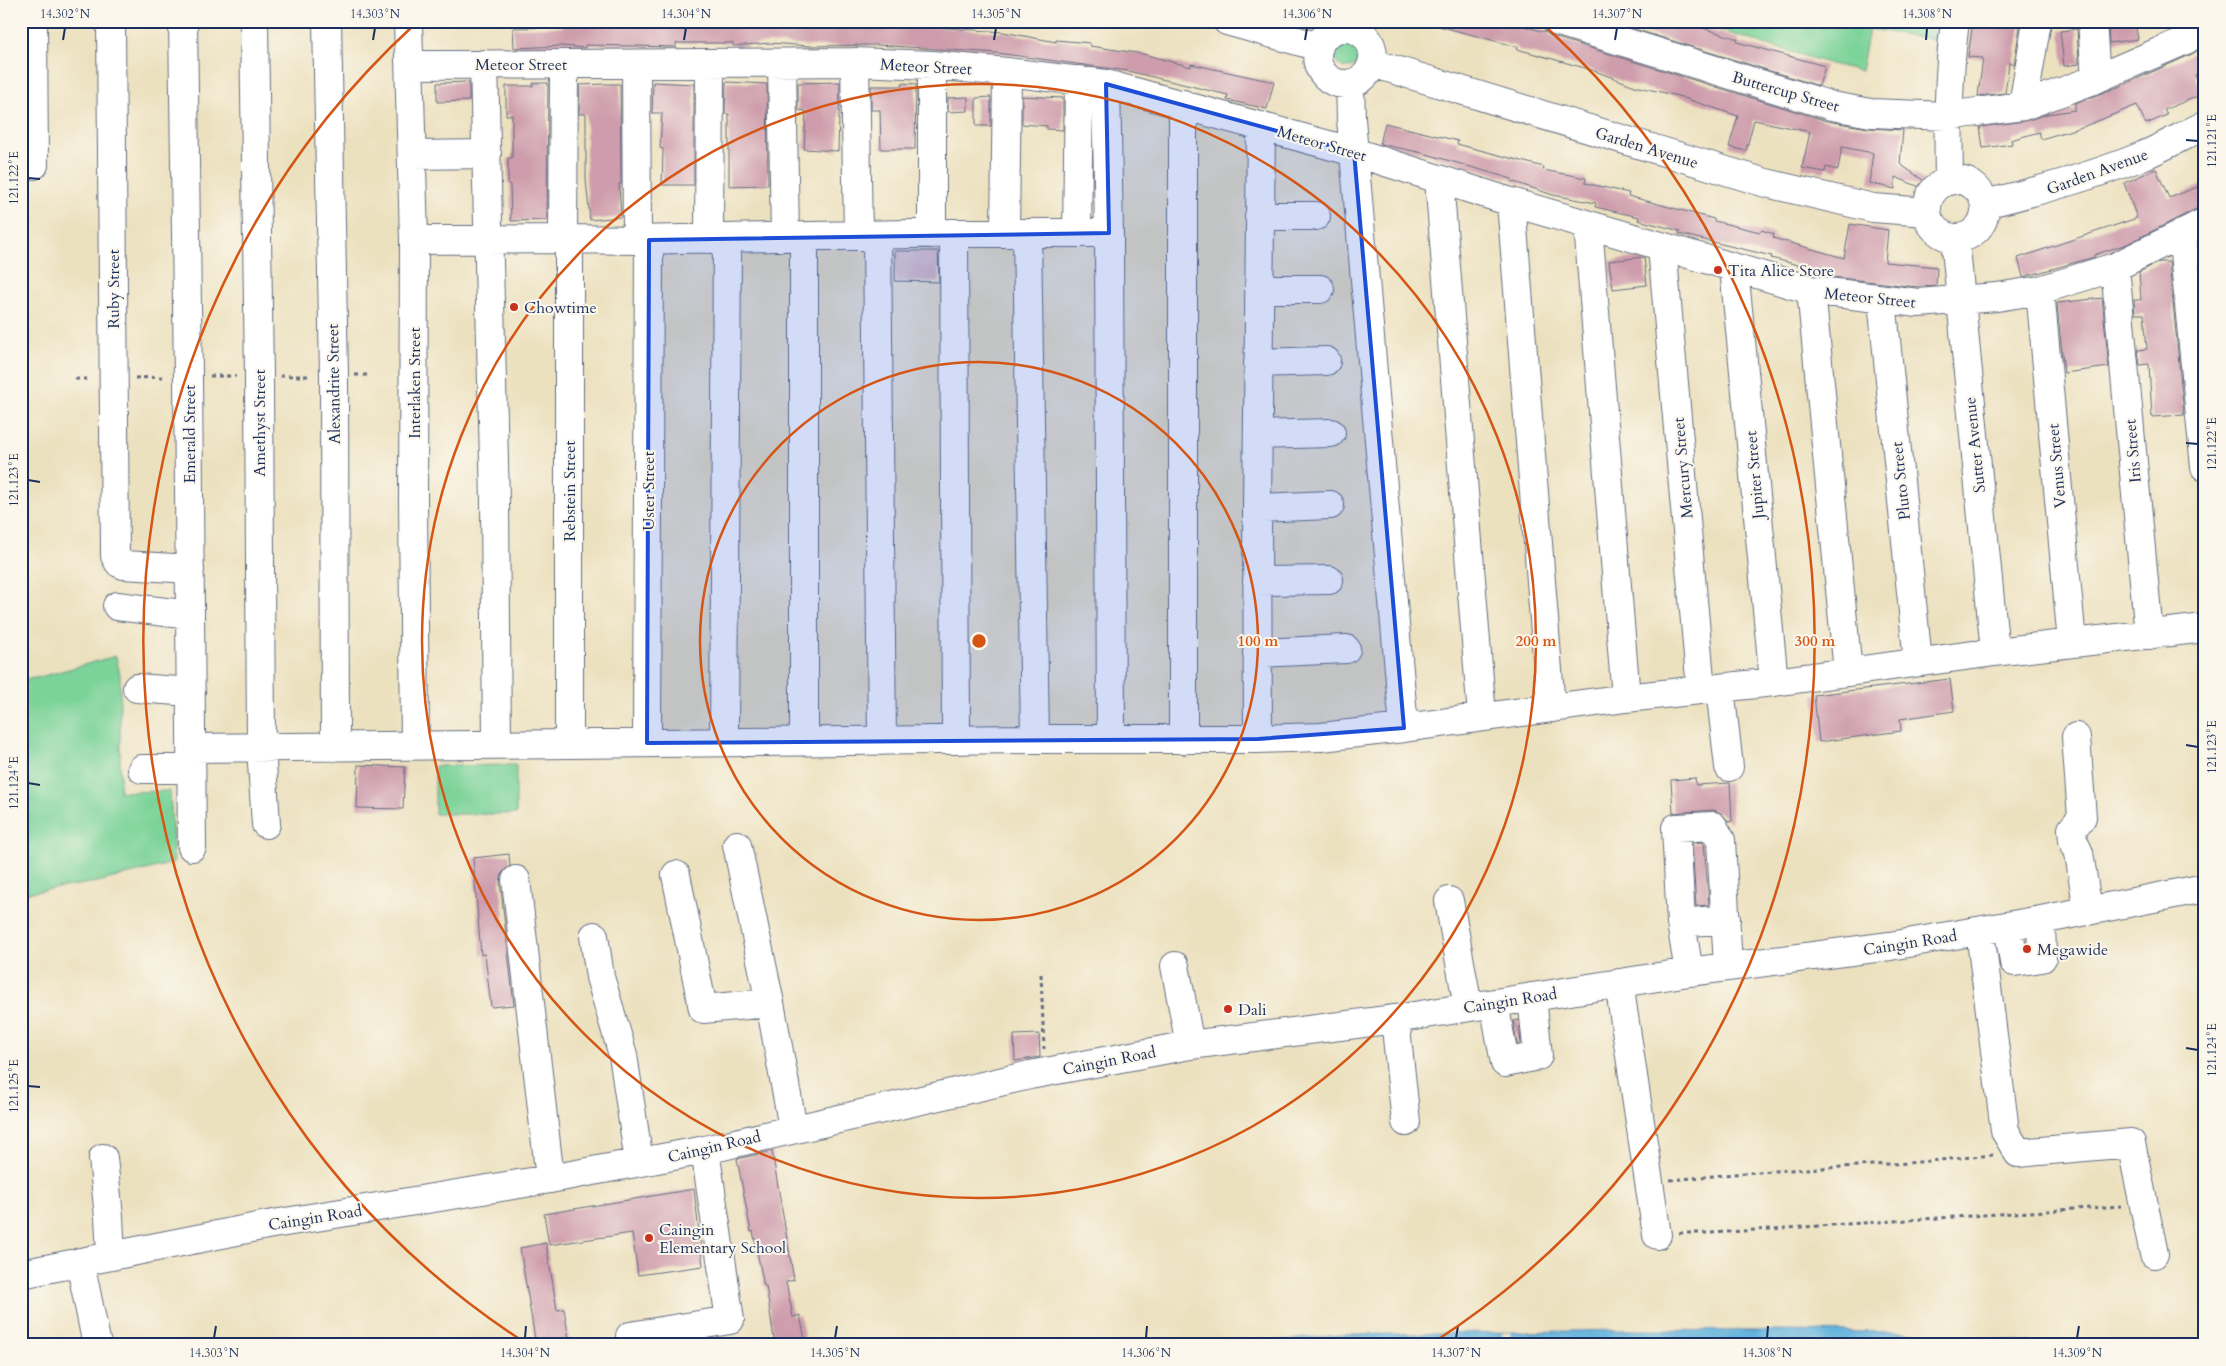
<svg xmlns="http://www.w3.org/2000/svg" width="2226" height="1366" font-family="Cardo,serif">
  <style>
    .green { fill: #7bd399; stroke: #4b817c }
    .water { fill: #63b3dd; stroke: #3f719e }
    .pier { fill: #ece1bf }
    .building { fill: #ce9cac }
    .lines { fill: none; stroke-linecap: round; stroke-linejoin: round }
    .minor-casing { stroke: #646d80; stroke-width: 30 }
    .path { stroke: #646d80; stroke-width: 3; stroke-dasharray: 4 4; stroke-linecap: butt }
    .minor { stroke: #fff; stroke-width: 28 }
    .marked { fill: #1d4ed8; fill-opacity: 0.2; stroke: #1d4ed8; stroke-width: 4; stroke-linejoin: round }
    .ticks { fill: none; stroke: #1b2f5e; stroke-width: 2 }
    .ring { fill: none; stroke: #d45514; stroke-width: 2.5 }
    .poi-dot { fill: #c8321e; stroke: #fbf7ec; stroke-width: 2 }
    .labels { text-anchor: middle; stroke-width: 4; stroke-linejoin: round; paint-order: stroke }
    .street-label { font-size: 16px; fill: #1b2f5e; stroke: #fbf7ec }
    .poi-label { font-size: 16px; fill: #1b2f5e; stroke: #fbf7ec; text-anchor: start }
    .centre { fill: #d45514; stroke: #fbf7ec; stroke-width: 2.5 }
    .ring-label { font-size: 15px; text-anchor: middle; font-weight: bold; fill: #d45514; stroke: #fbf7ec; stroke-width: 4; stroke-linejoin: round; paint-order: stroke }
    .neatline { fill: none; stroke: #1b2f5e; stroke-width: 2 }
    .ticks-label { font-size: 12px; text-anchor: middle; fill: #1b2f5e }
  </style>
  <rect width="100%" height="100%" fill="#fbf7ec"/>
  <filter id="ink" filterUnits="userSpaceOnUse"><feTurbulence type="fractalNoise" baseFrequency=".02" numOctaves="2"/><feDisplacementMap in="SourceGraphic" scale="10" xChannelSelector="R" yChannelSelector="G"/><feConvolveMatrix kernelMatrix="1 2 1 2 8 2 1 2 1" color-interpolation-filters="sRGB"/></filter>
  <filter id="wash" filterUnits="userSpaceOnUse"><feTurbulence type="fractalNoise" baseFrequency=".0096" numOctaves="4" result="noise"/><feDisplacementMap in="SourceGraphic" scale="20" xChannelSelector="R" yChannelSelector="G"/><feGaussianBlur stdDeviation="1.12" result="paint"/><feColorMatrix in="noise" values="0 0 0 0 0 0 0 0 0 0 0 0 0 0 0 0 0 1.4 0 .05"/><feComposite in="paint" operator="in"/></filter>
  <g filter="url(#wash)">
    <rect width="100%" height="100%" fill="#ece1bf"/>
    <path class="green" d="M1689 21H1941L1938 40 1869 29 1861 71 1831 64Z
      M1335 56a12 12 0 1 1 24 0a12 12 0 1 1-24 0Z
      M116 656 120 675V792L170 791 174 863 97 882 26 893 21 888V679L36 678Z
      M516 765V814H435V766Z"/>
    <path class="water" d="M1624 1330 1902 1332 2052 1345H1227L1340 1335Z"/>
    <path class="pier" d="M1510 1332 1511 1345H1503L1502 1333Z"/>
    <g id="blocks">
      <path class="building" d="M732 21H780L817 24H879V23L1003 32 1056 42V40L1090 43V46L1143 54 1191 67V64L1274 82 1267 109 1227 100 1228 95 1128 71 997 53 877 45 809 46 770 43 733 46V43H676V47L585 45V48L562 46 514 48 513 28 562 27V24L688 25 732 23Z
        M1440 21H1514L1513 23 1545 32 1551 36 1827 121 1868 128 1903 130 1900 164 1930 185 1927 190 1895 177V189L1869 183 1873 153 1842 147 1838 170 1826 167 1825 172 1802 168 1810 132 1754 120 1746 151 1729 147 1738 116 1678 96 1635 86 1592 70 1517 49 1518 47 1439 26Z
        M1618 21H1680L1738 39 1737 42 1825 66 1819 86 1618 24Z
        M1973 21H2021L2014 64 2009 63 2005 93 1978 96 1983 58 1968 57Z
        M2108 21H2135L2138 39 2109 43Z
        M2077 29 2079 64 2064 66 2060 31Z
        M2205 46V70L2195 75 2203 94 2164 110 2167 115 2146 124 2137 105 2085 126 2041 139 2039 132 2011 140 2012 144 1983 148 1980 127 2025 121 2047 114 2075 110V103L2121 86 2192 54Z
        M469 82V101L437 102V83Z
        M653 82 694 84V185H662L663 149 660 148 662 113H652Z
        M726 82 767 84 768 185 729 186V114H725Z
        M840 82 838 151 804 149 806 111 798 110V83Z
        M533 83H548L547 220 511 221 510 184H508V158H512V115H506V86H533Z
        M902 83 916 84 915 149H881L880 110H871V86H902Z
        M605 84H620L621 184H619L621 217 590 220 586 180V114H579L580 85Z
        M1022 96 1063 98V130L1047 129V126L1022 124Z
        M968 97V111L948 112V98Z
        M991 97V126H976V98Z
        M1385 123 1458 141 1457 144 1544 167 1543 170 1586 178 1585 183 1629 193 1628 196 1714 219V221L1760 232 1761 230 1774 234 1773 238 1844 258 1850 224 1888 230 1885 262 1937 267 1936 286 1918 287 1832 277 1809 271 1810 268 1771 258 1772 256 1679 234 1680 231 1638 220 1639 217 1595 207 1596 203 1553 195 1511 181 1512 179 1423 153 1380 144Z
        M2156 169 2169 198 2205 184V207L2198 208 2127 244 2094 255 2095 257 2023 277 2018 258 2137 218 2124 183Z
        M895 251H938L939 282 895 281Z
        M1644 257 1647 285 1613 289 1609 261Z
        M2159 262H2169L2184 415 2152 417 2149 364 2140 365 2138 350 2147 349 2144 314H2135L2134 300H2141L2139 272Z
        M2102 298 2109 367 2064 373 2057 303Z
        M1950 679 1954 711 1900 719 1901 731 1819 742 1814 695Z
        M358 765 405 767 403 809 357 808Z
        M1695 778 1696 785 1730 783 1732 821 1729 822 1721 813 1713 810 1673 813 1671 780Z
        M1704 842 1709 905 1696 906 1692 843Z
        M509 854 510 866 502 873 500 882 514 1005 491 1007 485 954 481 955 473 858Z
        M1519 1020 1521 1044H1517L1513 1021Z
        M1039 1034 1040 1057 1015 1061 1014 1035Z
        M772 1151 794 1280 786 1282 793 1317 800 1315 806 1345H775L766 1286H764L753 1231 751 1232 737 1159Z
        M694 1189 703 1266 638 1275 632 1233 549 1245 544 1214Z
        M546 1243 557 1310 564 1309 570 1345H536L520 1248Z"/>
    </g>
  </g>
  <g filter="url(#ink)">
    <use href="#blocks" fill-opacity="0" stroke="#646d80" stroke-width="1"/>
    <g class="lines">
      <g class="minor-casing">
        <path id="minor" d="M33 21 34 165
          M111 21 115 556 119 563 124 565 190 569
          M183 21 188 376 192 847
          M254 21 259 377 261 748 266 824
          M327 21 334 375 335 747
          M408 21 414 240 413 499 415 745
          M1227 21 1319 47
          M1556 21 1832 106 1871 113 1947 116 2023 106 2096 79 2186 40 2205 26
          M2092 21 2096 79
          M1317 56a28 28 0 1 1 56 0a28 28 0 1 1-56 0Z
          M855 62 858 235
          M782 63 785 237
          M1372 63 1766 183 1873 208 1927 212
          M484 64 495 501 497 744
          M636 64 637 240
          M411 65 855 62 932 65 1007 72 1106 84 1354 152 1511 202 1811 290 1918 303 1997 297 2040 290 2115 267 2205 222
          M1106 84 1109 233 1111 739
          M1350 84 1351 119 1404 728
          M2023 106 2037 21
          M413 155 487 154
          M1439 179 1482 717
          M1927 209a29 29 0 1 1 58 0a29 29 0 1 1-58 0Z
          M1949 180C1948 126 1948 74 1955 21
          M1511 202 1551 708
          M1985 204C2039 191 2091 177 2142 156 2164 147 2184 135 2205 125
          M1259 216H1316
          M1588 225 1626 698
          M954 233 956 740
          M1005 233 1007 72
          M1027 233 1035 739
          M1077 233 1079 80
          M2182 233 2205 467
          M932 234V65
          M877 235 882 741
          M804 237V742
          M1955 238 1995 652
          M563 239 564 64
          M569 239V744
          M709 239 710 64
          M414 240 563 239 637 240 954 233H1109
          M1662 247 1701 690
          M2115 267 2149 635
          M1734 268 1774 682
          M1259 289H1320
          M1811 290 1848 672
          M2040 290 2072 643
          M1882 300 1918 662
          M1258 363 1326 361
          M1258 435 1331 433
          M1257 508 1330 505
          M1257 581 1329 580
          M117 606 190 615
          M1257 653 1346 649
          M137 688 191 692
          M1720 688 1729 767
          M2076 737 2082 817 2072 829 2073 840 2079 853 2088 911
          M1258 739 1257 508 1261 126
          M1183 740V104
          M724 742 727 238
          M647 743 649 240
          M191 748 1035 739H1258L1321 737 1404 728 1626 698 1774 682 1995 652 2205 628
          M142 769H191
          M737 845 770 1003 793 1128
          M676 875 703 1009 770 1003
          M516 880 550 1179
          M1449 901 1468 1007
          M1726 919 1681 923 1676 828 1713 826 1721 840 1728 967
          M1681 923 1689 972
          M2008 926 2014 962 2042 958 2041 920
          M1980 931 2005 1131 2018 1153 2131 1143 2154 1254
          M594 936 600 977 623 1055 639 1162
          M1175 966 1190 1045
          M1619 983 1657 1235
          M1494 1003 1505 1063 1538 1056 1532 997
          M1395 1019 1406 1122
          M103 1158 109 1217 111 1255
          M80 1262 97 1345
          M21 1274 267 1225 550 1179 705 1150 1030 1075 1190 1045 1395 1019 1689 972 1890 946 2041 920 2205 888
          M630 1336 730 1320 705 1150"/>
      </g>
      <path class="path" d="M355 375H369
        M210 376H236
        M280 376H311
        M135 378 166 377
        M75 379H91
        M1041 974 1044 1049
        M1670 1180 1756 1172 1908 1163 1993 1155
        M1679 1233H1711L2121 1206"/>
      <use href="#minor" class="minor"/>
    </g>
  </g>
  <path class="marked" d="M1106 84 1354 152 1404 728 1258 739 647 743 649 240 1109 233Z"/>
  <path class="ticks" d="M63 40 65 28M373 40 375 28M684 40 686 28M994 40 996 28M1305 40 1307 28M1615 40 1617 28M1926 40 1927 28M2186 140 2198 141M28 178 40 179M2186 443 2198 444M28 480 40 482M2186 745 2198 747M28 783 40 785M2186 1048 2198 1050M28 1086 40 1087M214 1338 216 1326M525 1338 526 1326M835 1338 837 1326M1146 1338 1147 1326M1456 1338 1458 1326M1767 1338 1768 1326M2077 1338 2079 1326"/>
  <g class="ring">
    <circle cx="979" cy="641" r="279"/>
    <circle cx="979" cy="641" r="557"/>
    <path d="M524 1342A836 836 0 0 1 414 25M1544 25A836 836 0 0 1 1434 1342"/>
  </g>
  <g class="poi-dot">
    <circle cx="1718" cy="270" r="5"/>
    <circle cx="514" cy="307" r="5"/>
    <circle cx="2027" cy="949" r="5"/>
    <circle cx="1228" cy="1009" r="5"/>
    <circle cx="649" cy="1238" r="5"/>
  </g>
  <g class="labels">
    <g class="street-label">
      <text x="521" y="70">Meteor Street</text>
      <text transform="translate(926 66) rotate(3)" y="6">Meteor Street</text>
      <text transform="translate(1786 91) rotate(16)" y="6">Buttercup Street</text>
      <text transform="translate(1322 143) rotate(16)" y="6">Meteor Street</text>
      <text transform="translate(1647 147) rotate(17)" y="6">Garden Avenue</text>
      <text transform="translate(2097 171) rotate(-20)" y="6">Garden Avenue</text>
      <text transform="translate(113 289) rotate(-90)" y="6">Ruby Street</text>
      <text transform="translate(1870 297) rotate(6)" y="6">Meteor Street</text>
      <text transform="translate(414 383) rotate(-90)" y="6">Interlaken Street</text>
      <text transform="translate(333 384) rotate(-91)" y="6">Alexandrite Street</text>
      <text transform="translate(259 423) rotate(-90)" y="6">Amethyst Street</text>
      <text transform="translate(189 434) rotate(-90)" y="6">Emerald Street</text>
      <text transform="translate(1974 445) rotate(-96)" y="6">Sutter Avenue</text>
      <text transform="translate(2132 451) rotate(-95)" y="6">Iris Street</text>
      <text transform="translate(2056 466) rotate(-95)" y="6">Venus Street</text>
      <text transform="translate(1682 468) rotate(-95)" y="6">Mercury Street</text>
      <text transform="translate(1754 475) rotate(-95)" y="6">Jupiter Street</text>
      <text transform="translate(1900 481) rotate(-96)" y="6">Pluto Street</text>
      <text transform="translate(569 491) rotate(-90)" y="6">Rebstein Street</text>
      <text transform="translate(648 491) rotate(-90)" y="6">Uster Street</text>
      <text transform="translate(1910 942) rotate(-9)" y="6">Caingin Road</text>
      <text transform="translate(1510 1000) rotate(-9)" y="6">Caingin Road</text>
      <text transform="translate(1109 1060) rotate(-11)" y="6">Caingin Road</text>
      <text transform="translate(714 1146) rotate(-13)" y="6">Caingin Road</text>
      <text transform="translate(315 1217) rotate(-9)" y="6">Caingin Road</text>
    </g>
    <g class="poi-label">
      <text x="1728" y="276">Tita Alice Store</text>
      <text x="524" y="313">Chowtime</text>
      <text x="2037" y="955">Megawide</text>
      <text x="1238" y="1015">Dali</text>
      <text x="659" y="1235">Caingin<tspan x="659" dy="18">Elementary School</tspan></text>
    </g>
  </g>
  <circle cx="979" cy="641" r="8" class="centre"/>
  <g class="ring-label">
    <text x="1258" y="646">100 m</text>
    <text x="1536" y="646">200 m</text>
    <text x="1815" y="646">300 m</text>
  </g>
  <rect width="2226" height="1366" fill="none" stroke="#fbf7ec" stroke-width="55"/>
  <rect x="28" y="28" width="2170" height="1310" class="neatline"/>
  <g class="ticks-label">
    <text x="65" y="18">14.302°N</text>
    <text x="375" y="18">14.303°N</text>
    <text x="686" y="18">14.304°N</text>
    <text x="996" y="18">14.305°N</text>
    <text x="1307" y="18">14.306°N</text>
    <text x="1617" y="18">14.307°N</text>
    <text x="1927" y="18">14.308°N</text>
    <text transform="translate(2212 141) rotate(-90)" y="4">121.121°E</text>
    <text transform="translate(14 178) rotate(-90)" y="4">121.122°E</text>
    <text transform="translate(2212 444) rotate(-90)" y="4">121.122°E</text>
    <text transform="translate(14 480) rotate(-90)" y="4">121.123°E</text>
    <text transform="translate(2212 747) rotate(-90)" y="4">121.123°E</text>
    <text transform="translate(14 783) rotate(-90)" y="4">121.124°E</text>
    <text transform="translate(2212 1050) rotate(-90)" y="4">121.124°E</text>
    <text transform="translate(14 1086) rotate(-90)" y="4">121.125°E</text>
    <text x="214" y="1357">14.303°N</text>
    <text x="525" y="1357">14.304°N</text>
    <text x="835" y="1357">14.305°N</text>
    <text x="1146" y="1357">14.306°N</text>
    <text x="1456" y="1357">14.307°N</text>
    <text x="1767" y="1357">14.308°N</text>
    <text x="2077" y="1357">14.309°N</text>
  </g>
</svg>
